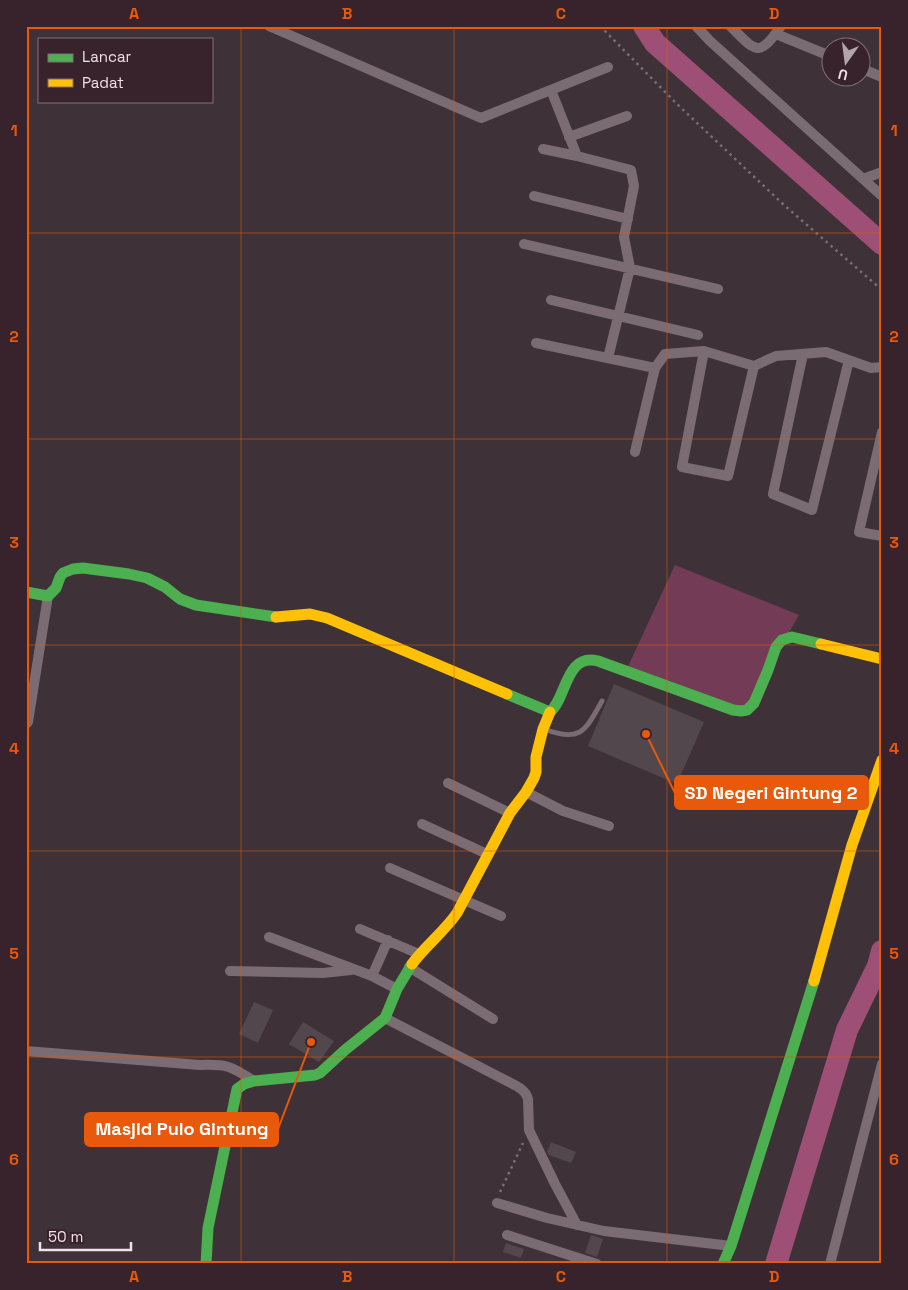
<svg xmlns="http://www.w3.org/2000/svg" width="908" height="1290" font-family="'Space Grotesk',sans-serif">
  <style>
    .green { fill: #743b57 }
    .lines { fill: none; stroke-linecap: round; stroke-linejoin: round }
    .river { stroke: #9e4f76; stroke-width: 22 }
    .building { fill: #52474c }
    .path { stroke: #7a6e74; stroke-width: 2.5; stroke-dasharray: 2.5 4; stroke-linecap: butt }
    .lane { stroke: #7a6c72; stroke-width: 5 }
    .street { stroke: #7a6c72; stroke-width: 10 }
    .fast { stroke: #4caf50; stroke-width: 11 }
    .slow { stroke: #ffc107; stroke-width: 11 }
    .grid { fill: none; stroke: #e8590c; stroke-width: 1; stroke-opacity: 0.55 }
    .leader { fill: none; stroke: #e8590c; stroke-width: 2 }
    .callout-dot { fill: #e8590c; stroke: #38232c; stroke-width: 2 }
    .callout { fill: #e8590c; stroke: #e8590c; stroke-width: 2 }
    .callout-label { font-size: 18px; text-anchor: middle; font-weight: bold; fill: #fff }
    .neatline { fill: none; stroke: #e8590c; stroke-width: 2 }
    .grid-label { font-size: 16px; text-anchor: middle; font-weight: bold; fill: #e8590c }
  </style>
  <rect width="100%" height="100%" fill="#3e3238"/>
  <path class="green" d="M675 565 799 615 741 716 624 675Z"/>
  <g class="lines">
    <path class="river" d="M644 26 655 43 882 244
      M776 1264 847 1030 878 966 882 951"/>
  </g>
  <path class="building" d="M614 684 704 722 677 784 588 746Z
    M254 1002 273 1010 258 1043 239 1034Z
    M303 1022 334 1041 319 1062 289 1044Z
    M551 1142 576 1152 571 1163 549 1155 547 1152Z
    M591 1235 603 1239 597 1257 585 1253Z
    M506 1243 524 1249 521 1258 503 1252Z"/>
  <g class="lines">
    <path class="path" d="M600 26 678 105 784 205 882 290
      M500 1192 523 1143"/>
    <path class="lane" d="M544 729C581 743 585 731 602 701"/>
    <path class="street" d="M269 26 481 118 608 67
      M696 26 710 41 882 196
      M730 26C755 50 758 60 781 26
      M776 34 830 56
      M860 68 882 77
      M551 90 577 156 631 170 634 186 624 237 630 268 608 358
      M569 137 627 116
      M543 149 577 156
      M863 179 882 172
      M534 196 628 219
      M524 244 718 289
      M551 300 698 335
      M536 343 655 368 665 354 704 351 754 366 776 356 826 352 871 368 882 367
      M704 351 682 467 728 476 754 366
      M803 354 773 494 812 510 849 360
      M882 432 859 532 882 536
      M635 452 655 368
      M26 724 28 722 48 596
      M448 783 510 813
      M526 792 563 811 609 826
      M422 824 487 854
      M390 868 501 916
      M360 929 419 954
      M269 937 372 976 397 989
      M409 967 493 1019
      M230 971 323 973 351 970
      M372 976 388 940
      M385 1018 509 1082C517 1086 526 1090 528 1099L529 1130 555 1184 577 1225
      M26 1051 200 1065C227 1064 231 1066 254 1081
      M497 1203 547 1218 604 1231 731 1246
      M507 1235 597 1264
      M830 1264 882 1064"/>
    <path class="fast" d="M26 592 48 596 56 588 60 577 63 573 73 569 83 568 129 574 147 578 165 587 180 599 196 605 276 617
      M507 694 550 712C567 698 565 653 598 661L733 710 741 711 747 710 754 703 768 670 776 647 782 640 792 637 821 644
      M206 1264 208 1228 237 1089 244 1084 254 1081 315 1075 320 1073 345 1050 385 1018 397 989 412 964
      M723 1264 731 1246 814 981"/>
    <path class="slow" d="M276 617 310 614 327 618 507 694
      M821 644 882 659
      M412 964C425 946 444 932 457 913L510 813 526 792 534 778 536 772V757L543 729 550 712
      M814 981 852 845 882 760"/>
  </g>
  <path class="grid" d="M241 26V1264M454 26V1264M667 26V1264M26 233H882M26 439H882M26 645H882M26 851H882M26 1057H882"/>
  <path class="leader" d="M646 734L675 793M311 1042L278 1129"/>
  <g class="callout-dot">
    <circle cx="646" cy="734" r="5"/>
    <circle cx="311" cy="1042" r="5"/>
  </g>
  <g class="callout">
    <rect x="675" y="776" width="193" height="33" rx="5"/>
    <rect x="85" y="1113" width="193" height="33" rx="5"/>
  </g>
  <g class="callout-label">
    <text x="771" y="799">SD Negeri Gintung 2</text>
    <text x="182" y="1135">Masjid Pulo Gintung</text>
  </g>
  <rect width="908" height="1290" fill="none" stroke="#38232c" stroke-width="55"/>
  <rect x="38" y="38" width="175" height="65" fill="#38232c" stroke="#826f77"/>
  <rect x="48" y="54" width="25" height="8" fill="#4caf50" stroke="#826f77"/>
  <text x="82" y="62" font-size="15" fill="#f0e1e7">Lancar</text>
  <rect x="48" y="79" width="25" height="8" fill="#ffc107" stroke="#826f77"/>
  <text x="82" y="88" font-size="15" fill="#f0e1e7">Padat</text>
  <g transform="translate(846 62) rotate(194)"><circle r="24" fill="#38232c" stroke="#826f77"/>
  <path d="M0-4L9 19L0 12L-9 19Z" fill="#b2a4aa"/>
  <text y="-8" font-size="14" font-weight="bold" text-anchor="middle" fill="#f0e1e7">U</text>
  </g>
  <path d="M40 1242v8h91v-8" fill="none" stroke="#f0e1e7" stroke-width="2.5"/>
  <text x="48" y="1242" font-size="15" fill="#f0e1e7" stroke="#38232c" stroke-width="4" paint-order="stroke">50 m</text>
  <rect x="28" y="28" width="852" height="1234" class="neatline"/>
  <g class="grid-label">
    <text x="134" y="19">A</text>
    <text x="347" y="19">B</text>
    <text x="561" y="19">C</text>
    <text x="774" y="19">D</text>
    <text x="14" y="136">1</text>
    <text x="894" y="136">1</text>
    <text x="14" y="342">2</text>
    <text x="894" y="342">2</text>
    <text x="14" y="548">3</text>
    <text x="894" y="548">3</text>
    <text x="14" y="754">4</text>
    <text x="894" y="754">4</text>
    <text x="14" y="959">5</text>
    <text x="894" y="959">5</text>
    <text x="14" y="1165">6</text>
    <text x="894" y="1165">6</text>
    <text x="134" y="1282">A</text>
    <text x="347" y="1282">B</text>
    <text x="561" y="1282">C</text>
    <text x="774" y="1282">D</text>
  </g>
</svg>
